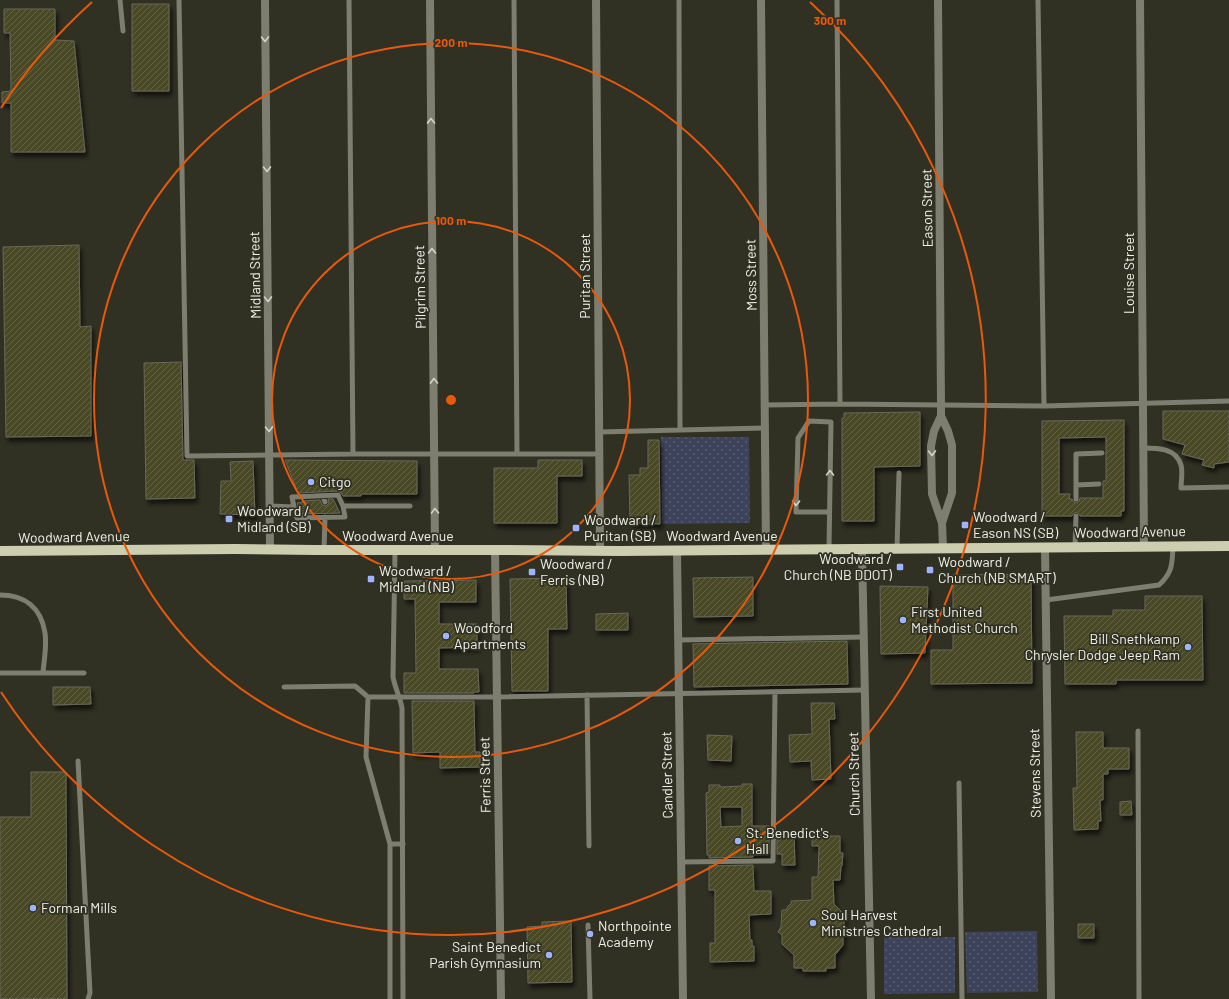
<svg xmlns="http://www.w3.org/2000/svg" width="1229" height="999" font-family="Barlow,sans-serif">
  <style>
    .grass { fill: url(#grass-dots) }
    .building { fill: url(#building-hatch); stroke: #68695a; fill-rule: evenodd; filter: url(#shadow) }
    .lines { fill: none; stroke-linecap: round; stroke-linejoin: round }
    .service { stroke: #7e7e70; stroke-width: 5 }
    .minor { stroke: #7e7e70; stroke-width: 8 }
    .primary { stroke: #cdceaf; stroke-width: 10 }
    .oneway { stroke: #d3d4c9 }
    .ring { fill: none; stroke: #e8590c; stroke-width: 2 }
    .poi-dot { fill: #a0b3fd; stroke: #303023; stroke-width: 1.5 }
    .labels { text-anchor: middle; stroke-width: 3.5; stroke-linejoin: round; paint-order: stroke }
    .street-label { font-size: 14px; fill: #eff0e7; stroke: #303023 }
    .poi-label { font-size: 14px; fill: #eff0e7; stroke: #303023; text-anchor: start }
    .centre { fill: #e8590c; stroke: #303023; stroke-width: 2 }
    .ring-label { font-size: 12px; text-anchor: middle; font-weight: bold; fill: #e8590c; stroke: #303023; stroke-width: 3.5; stroke-linejoin: round; paint-order: stroke }
  </style>
  <defs>
    <pattern id="grass-dots" width="8" height="8" patternUnits="userSpaceOnUse"><rect width="8" height="8" fill="#3d435a"/><path d="M2 2h.1M6 6h.1" fill="none" stroke="#595e72" stroke-width="1.8" stroke-linecap="round"/></pattern>
    <pattern id="building-hatch" width="6" height="6" patternUnits="userSpaceOnUse"><rect width="6" height="6" fill="#484828"/><path d="M-1 1l2-2M0 6l6-6M5 7l2-2" fill="none" stroke="#636347"/></pattern>
    <filter id="shadow"><feDropShadow dx="2.5" dy="4.5" stdDeviation="2" flood-color="#0009"/></filter>
  </defs>
  <rect width="100%" height="100%" fill="#303023"/>
  <path class="grass" d="M661 437H749L750 523 662 524Z
    M1037 931 1038 992 967 993 965 932Z
    M884 937H955V993L884 994Z"/>
  <path class="building" d="M132 4H169V91H132Z
    M4 9H55V40L74 41 85 152H11V103H2V92L11 91 10 33H4Z
    M79 245 80 327 91 326V436L6 437 3 247Z
    M181 362 183 460H194L195 498 146 499 144 363Z
    M1163 411H1229V462L1214 464V468L1202 465 1204 460 1182 454 1185 445 1163 439Z
    M920 412V466L874 467V521H842V418H844V413Z
    M1124 420V511H1121V516H1080L1078 513 1076 512 1073 514 1072 516H1042V421ZM1106 437V481H1103V498H1080L1079 501 1076 503 1073 501 1072 499H1069L1070 494H1059V438Z
    M648 440H659L660 524 630 523 629 475H640V468H648Z
    M285 460 417 461V494H361V496H343L340 492 338 491 298 493Z
    M538 460H582V476H557V523H494V468H538Z
    M253 461 255 515 220 514 221 481H231L230 462Z
    M328 499H333L340 513 301 514 297 503 303 502 302 501 320 500 322 505 326 506 329 503Z
    M1031 574 1032 683 931 684V650H953V575Z
    M753 577V616L694 617 693 578Z
    M566 578 567 629H548V691H512L510 579Z
    M476 580V602H439V624H477V647L439 648V669H478L479 692H474V693H404V673H416L415 599H404V581Z
    M880 586 928 587 925 653 881 654Z
    M1145 596H1202L1203 680H1116V684H1065L1064 616H1113V610H1145Z
    M628 613V630H596V614Z
    M847 641 848 684 694 687 693 644Z
    M53 687H90L91 704 53 705Z
    M412 701H474L475 752H480V767L440 768V752L413 753Z
    M811 703H834L835 719H829L831 779 812 780 811 761 790 762 789 735 812 734Z
    M1076 732H1103V748H1129V769H1108V774H1103V800H1100L1101 821H1098V829L1074 830 1073 788H1077Z
    M707 735 732 736 731 761 708 760Z
    M31 772H66L67 999H0V817H31Z
    M742 784H752V826H769V854L753 855V857L709 858V855H707L706 793 709 792V785H720V787L742 786ZM720 807H742V826L721 827Z
    M1131 801 1132 815H1120V802Z
    M794 832 795 865H782V854H777V833Z
    M812 836H840V853H843L842 866H841L840 880H833L834 904 844 914V925L849 931 843 935V945L835 955V968H826V971H803V968H794V955L782 944V935L778 932 781 927 782 910H786L788 906 791 904V901L812 900V877H818L819 846H812Z
    M753 865 754 891H771V914L749 915 750 940H752V946H754V961L710 962V943H715V890H709V866Z
    M571 921 572 982 528 983 527 927 542 926V922Z
    M1078 924H1094V938H1078Z"/>
  <g class="lines">
    <path class="service" d="M120 0 123 31
      M179 0 187 456 353 454 349 0
      M514 0 517 454
      M837 0 840 404
      M765 405 840 404 1044 406 1038 0
      M1044 406 1229 401
      M680 430 766 428
      M599 432 680 430 679 0
      M1143 448C1158 448 1176 448 1181 465 1183 472 1181 481 1181 488L1229 487
      M353 454H599
      M1076 485 1099 484
      M323 496 325 502
      M1076 499V454L1102 453
      M270 506 294 507 297 518 345 517 343 506H410
      M294 507 292 497 338 495 343 506
      M829 512H796L798 438 809 421 831 422 829 549
      M1075 547 1076 516
      M897 549 899 473
      M324 550 325 517
      M395 550 393 677C395 688 400 697 402 708L403 999
      M0 595C24 595 41 607 45 633 47 645 44 660 43 673H0
      M1046 600 1159 585C1173 572 1172 564 1173 546
      M678 640 864 637
      M43 673H84
      M284 687 355 686 368 697H497L865 690
      M587 695 589 846
      M368 697 366 757 390 844H403
      M1138 731 1139 999
      M78 761 90 993 88 999
      M959 783 962 999
      M681 862 773 861 775 692
      M588 925 590 999
      M390 999V844"/>
    <path class="minor" d="M265 0 270 550
      M430 0 435 550
      M596 0 600 551
      M761 0 766 550
      M938 0 941 406V416L934 431 931 446 932 494 942 523 943 548
      M1140 0 1144 546
      M941 416 948 431 952 445V493L942 523
      M1045 547 1051 999
      M862 549 871 999
      M495 550 501 999
      M677 551 683 999"/>
    <path class="primary" d="M0 551 235 549 316 550H495L619 551 1229 546"/>
  </g>
  <defs><path id="oneway-chevron" d="M-2-3.5L2.5 0L-2 3.5" fill="none" stroke-width="1.6" stroke-linecap="round" stroke-linejoin="round"/></defs>
  <g class="oneway">
    <use href="#oneway-chevron" transform="translate(265 39) rotate(89)"/>
    <use href="#oneway-chevron" transform="translate(431 121) rotate(-91)"/>
    <use href="#oneway-chevron" transform="translate(267 169) rotate(89)"/>
    <use href="#oneway-chevron" transform="translate(432 251) rotate(-91)"/>
    <use href="#oneway-chevron" transform="translate(268 299) rotate(89)"/>
    <use href="#oneway-chevron" transform="translate(434 381) rotate(-91)"/>
    <use href="#oneway-chevron" transform="translate(269 429) rotate(89)"/>
    <use href="#oneway-chevron" transform="translate(932 453) rotate(89)"/>
    <use href="#oneway-chevron" transform="translate(830 473) rotate(-89)"/>
    <use href="#oneway-chevron" transform="translate(796 503) rotate(92)"/>
    <use href="#oneway-chevron" transform="translate(435 511) rotate(-91)"/>
  </g>
  <g class="ring">
    <circle cx="451" cy="400" r="179"/>
    <circle cx="451" cy="400" r="357"/>
    <path d="M1 108A536 536 0 0 1 92 2M810 2A536 536 0 1 1 1 692"/>
  </g>
  <g class="poi-dot">
    <circle cx="311" cy="482" r="4"/>
    <rect x="225" y="515" width="8" height="8" rx="2"/>
    <rect x="961" y="521" width="8" height="8" rx="2"/>
    <rect x="572" y="524" width="8" height="8" rx="2"/>
    <rect x="896" y="563" width="8" height="8" rx="2"/>
    <rect x="926" y="566" width="8" height="8" rx="2"/>
    <rect x="528" y="568" width="8" height="8" rx="2"/>
    <rect x="367" y="575" width="8" height="8" rx="2"/>
    <circle cx="903" cy="620" r="4"/>
    <circle cx="446" cy="636" r="4"/>
    <circle cx="1188" cy="647" r="4"/>
    <circle cx="738" cy="841" r="4"/>
    <circle cx="33" cy="908" r="4"/>
    <circle cx="813" cy="923" r="4"/>
    <circle cx="590" cy="934" r="4"/>
    <circle cx="549" cy="955" r="4"/>
  </g>
  <g class="labels">
    <g class="street-label">
      <text transform="translate(927 208) rotate(-91)" y="5">Eason Street</text>
      <text transform="translate(1129 273) rotate(-90)" y="5">Louise Street</text>
      <text transform="translate(255 275) rotate(-91)" y="5">Midland Street</text>
      <text transform="translate(751 275) rotate(-91)" y="5">Moss Street</text>
      <text transform="translate(585 276) rotate(-90)" y="5">Puritan Street</text>
      <text transform="translate(420 287) rotate(-91)" y="5">Pilgrim Street</text>
      <text transform="translate(1130 532) rotate(-1)" y="5">Woodward Avenue</text>
      <text x="398" y="541">Woodward Avenue</text>
      <text x="722" y="541">Woodward Avenue</text>
      <text transform="translate(74 537) rotate(-1)" y="5">Woodward Avenue</text>
      <text transform="translate(1035 773) rotate(-91)" y="5">Stevens Street</text>
      <text transform="translate(854 774) rotate(-91)" y="5">Church Street</text>
      <text transform="translate(485 775) rotate(-91)" y="5">Ferris Street</text>
      <text transform="translate(667 775) rotate(-91)" y="5">Candler Street</text>
    </g>
    <g class="poi-label">
      <text x="319" y="487">Citgo</text>
      <text x="237" y="516">Woodward /<tspan x="237" dy="16">Midland (SB)</tspan></text>
      <text x="973" y="522">Woodward /<tspan x="973" dy="16">Eason NS (SB)</tspan></text>
      <text x="584" y="525">Woodward /<tspan x="584" dy="16">Puritan (SB)</tspan></text>
      <text x="892" y="564" text-anchor="end">Woodward /<tspan x="892" dy="16">Church (NB DDOT)</tspan></text>
      <text x="938" y="567">Woodward /<tspan x="938" dy="16">Church (NB SMART)</tspan></text>
      <text x="540" y="569">Woodward /<tspan x="540" dy="16">Ferris (NB)</tspan></text>
      <text x="379" y="576">Woodward /<tspan x="379" dy="16">Midland (NB)</tspan></text>
      <text x="911" y="617">First United<tspan x="911" dy="16">Methodist Church</tspan></text>
      <text x="454" y="633">Woodford<tspan x="454" dy="16">Apartments</tspan></text>
      <text x="1180" y="644" text-anchor="end">Bill Snethkamp<tspan x="1180" dy="16">Chrysler Dodge Jeep Ram</tspan></text>
      <text x="746" y="838">St. Benedict's<tspan x="746" dy="16">Hall</tspan></text>
      <text x="41" y="913">Forman Mills</text>
      <text x="821" y="920">Soul Harvest<tspan x="821" dy="16">Ministries Cathedral</tspan></text>
      <text x="598" y="931">Northpointe<tspan x="598" dy="16">Academy</tspan></text>
      <text x="541" y="952" text-anchor="end">Saint Benedict<tspan x="541" dy="16">Parish Gymnasium</tspan></text>
    </g>
  </g>
  <circle cx="451" cy="400" r="6" class="centre"/>
  <g class="ring-label">
    <text x="830" y="25">300 m</text>
    <text x="451" y="47">200 m</text>
    <text x="451" y="225">100 m</text>
  </g>
</svg>
